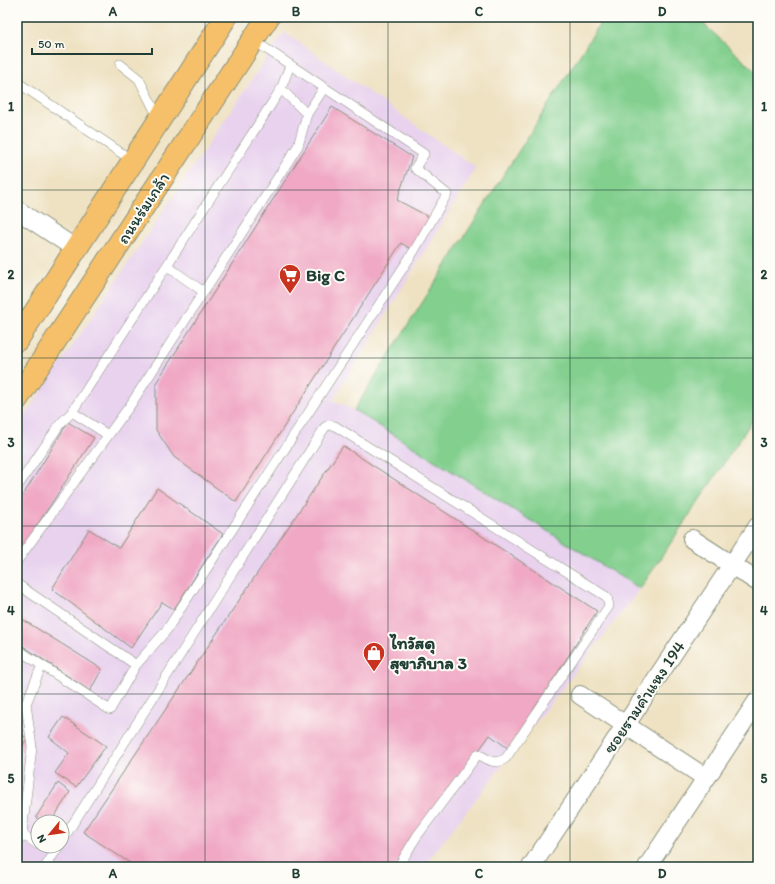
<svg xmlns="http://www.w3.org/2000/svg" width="775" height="884" font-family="Itim,'Playpen Sans Thai',sans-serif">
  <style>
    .built { fill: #e8d2ee; fill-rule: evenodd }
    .green { fill: #82cf8e; stroke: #508661 }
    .building { fill: #f0a8c4 }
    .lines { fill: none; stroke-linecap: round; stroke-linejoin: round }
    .lane-casing { stroke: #87907c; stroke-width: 10 }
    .street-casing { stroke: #87907c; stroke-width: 20 }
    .primary-casing { stroke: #87907c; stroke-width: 24 }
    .lane { stroke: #fff; stroke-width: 9 }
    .street { stroke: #fff; stroke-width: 18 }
    .primary { stroke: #f6c06b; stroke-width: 22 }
    .grid { fill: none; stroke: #1f3d34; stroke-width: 1; stroke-opacity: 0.55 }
    .labels { text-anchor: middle; stroke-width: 4; stroke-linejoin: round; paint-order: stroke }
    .street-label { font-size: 17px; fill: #1f3d34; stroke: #fdfcf7 }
    .poi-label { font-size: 17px; font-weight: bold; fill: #1f3d34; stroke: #fdfcf7; text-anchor: start }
    .neatline { fill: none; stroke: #1f3d34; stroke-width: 1.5 }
    .grid-label { font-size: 13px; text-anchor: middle; font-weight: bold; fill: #1f3d34 }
  </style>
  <rect width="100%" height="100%" fill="#fdfcf7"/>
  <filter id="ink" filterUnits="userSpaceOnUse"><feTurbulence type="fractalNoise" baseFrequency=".025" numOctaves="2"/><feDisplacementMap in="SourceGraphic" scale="8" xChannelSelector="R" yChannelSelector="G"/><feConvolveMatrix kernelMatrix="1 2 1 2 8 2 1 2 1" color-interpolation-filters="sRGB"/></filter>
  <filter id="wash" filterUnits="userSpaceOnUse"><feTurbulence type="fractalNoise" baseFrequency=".012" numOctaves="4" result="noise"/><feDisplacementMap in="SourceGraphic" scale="16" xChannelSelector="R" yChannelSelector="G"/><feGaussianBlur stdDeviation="0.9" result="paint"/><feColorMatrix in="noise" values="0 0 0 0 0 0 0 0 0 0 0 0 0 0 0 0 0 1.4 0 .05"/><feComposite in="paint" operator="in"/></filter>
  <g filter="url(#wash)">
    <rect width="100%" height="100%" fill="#efe2c3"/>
    <path class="built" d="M284 32 476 168 333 400 354 410 640 589 423 867H17V428ZM38 822H62V846H38Z"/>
    <path class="green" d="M604 17H696L758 74V412L640 589 354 410Z"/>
    <g id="blocks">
      <path class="building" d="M332 107 412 157 397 200 431 218 414 251 401 243 236 502 174 457 156 430V383Z
        M68 422 94 438 17 556V505Z
        M343 446 597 611 509 749 490 735 394 867H136L83 832Z
        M157 488 223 534 174 609 162 602 131 648 52 589 89 529 119 548Z
        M17 616 102 669 90 691 17 642Z
        M63 717 106 746 76 787 55 773 69 753 49 737Z
        M17 732 27 738 17 756Z
        M58 783 70 792 51 822H43L36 817Z"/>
    </g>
  </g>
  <g filter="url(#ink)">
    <use href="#blocks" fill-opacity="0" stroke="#87907c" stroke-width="1"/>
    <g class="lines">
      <g class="lane-casing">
        <path id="lane" d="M120 64 139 79 159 119
          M17 82 133 161
          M307 114 324 88
          M167 266 204 292
          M72 412 108 435
          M17 487 60 424 72 412 281 89 290 65
          M17 561 131 404 298 146 307 114 281 89
          M17 584 136 665 110 710 17 649
          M136 665 166 631 414 251 447 194 415 168 424 154 253 40
          M18 831 38 845
          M62 841 325 427 329 425 335 426 607 597 609 606 506 758C495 766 489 760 478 754L417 836 398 867
          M17 842 22 834 32 747 26 704 42 665
          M45 867 59 846"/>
      </g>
      <g class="street-casing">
        <path id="street" d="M17 210 76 249
          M692 539 758 582
          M580 695 706 778
          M531 867 758 526
          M647 867 758 700"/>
      </g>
      <g class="primary-casing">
        <path id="primary" d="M17 340 226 17
          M17 399 268 17"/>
      </g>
      <use href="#lane" class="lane"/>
      <use href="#street" class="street"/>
      <use href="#primary" class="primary"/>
    </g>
  </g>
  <path class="grid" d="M205 17V867M388 17V867M570 17V867M17 190H758M17 358H758M17 526H758M17 694H758"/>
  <defs>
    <g id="supermarket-pin" transform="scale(1.15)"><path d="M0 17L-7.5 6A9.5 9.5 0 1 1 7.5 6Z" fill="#c8321e" stroke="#fdfcf7"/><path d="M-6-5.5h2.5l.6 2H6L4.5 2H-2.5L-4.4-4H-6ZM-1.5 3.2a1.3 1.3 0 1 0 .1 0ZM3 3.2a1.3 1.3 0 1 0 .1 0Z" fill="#fff"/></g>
    <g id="shop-pin" transform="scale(1.15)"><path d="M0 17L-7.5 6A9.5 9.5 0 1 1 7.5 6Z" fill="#c8321e" stroke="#fdfcf7"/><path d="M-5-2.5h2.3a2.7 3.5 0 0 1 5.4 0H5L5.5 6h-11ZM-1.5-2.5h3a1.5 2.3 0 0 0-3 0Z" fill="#fff"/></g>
  </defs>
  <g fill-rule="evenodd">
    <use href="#supermarket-pin" x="290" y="275"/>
    <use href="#shop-pin" x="374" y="653"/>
  </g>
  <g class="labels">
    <g class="street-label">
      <text transform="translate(143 208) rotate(-57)" y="6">ถนนร่มเกล้า</text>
      <text transform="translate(644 697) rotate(-56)" y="6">ซอยรามคำแหง 194</text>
    </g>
    <g class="poi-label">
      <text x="306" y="281">Big C</text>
      <text x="390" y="649">ไทวัสดุ<tspan x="390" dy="20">สุขาภิบาล 3</tspan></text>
    </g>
  </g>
  <rect width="775" height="884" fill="none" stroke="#fdfcf7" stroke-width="44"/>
  <g transform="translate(50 834) rotate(241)"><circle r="19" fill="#fdfcf7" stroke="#a4b0a9"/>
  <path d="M0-3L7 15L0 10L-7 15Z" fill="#c8321e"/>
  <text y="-6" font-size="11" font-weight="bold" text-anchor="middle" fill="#1f3d34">N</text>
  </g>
  <path d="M32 48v6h120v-6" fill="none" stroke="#1f3d34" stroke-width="2"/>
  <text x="38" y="48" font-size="12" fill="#1f3d34" stroke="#fdfcf7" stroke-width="3" paint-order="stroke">50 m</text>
  <rect x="22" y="22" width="731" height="840" class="neatline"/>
  <g class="grid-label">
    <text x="113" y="16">A</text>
    <text x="296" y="16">B</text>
    <text x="479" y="16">C</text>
    <text x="662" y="16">D</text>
    <text x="11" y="111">1</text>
    <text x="764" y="111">1</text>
    <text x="11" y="279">2</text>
    <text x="764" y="279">2</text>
    <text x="11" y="447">3</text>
    <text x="764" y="447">3</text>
    <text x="11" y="615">4</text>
    <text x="764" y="615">4</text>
    <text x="11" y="783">5</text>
    <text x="764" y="783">5</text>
    <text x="113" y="878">A</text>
    <text x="296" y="878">B</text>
    <text x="479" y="878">C</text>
    <text x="662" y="878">D</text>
  </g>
</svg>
